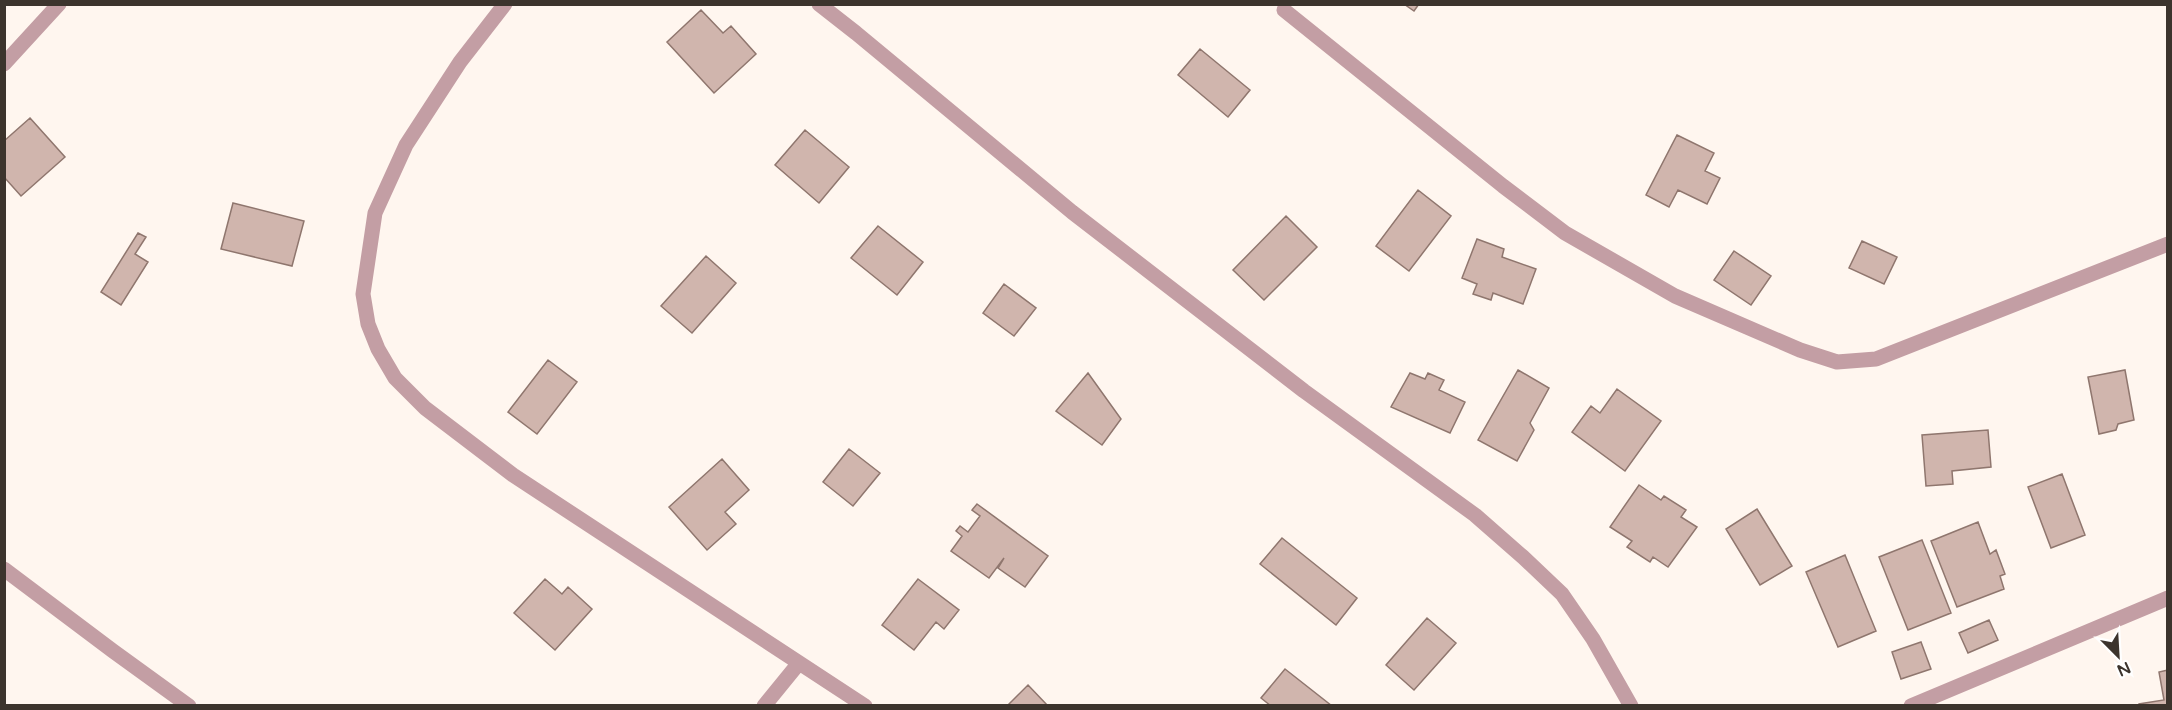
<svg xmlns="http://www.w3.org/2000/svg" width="2172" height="710" font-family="'Varela Round',sans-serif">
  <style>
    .building { fill: #d0b5ad; stroke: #8f766e; stroke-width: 1.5 }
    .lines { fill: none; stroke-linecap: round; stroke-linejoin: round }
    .minor { stroke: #c39ea4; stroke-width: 15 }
    .tertiary { stroke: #c39ea4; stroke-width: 15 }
  </style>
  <rect width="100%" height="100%" fill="#fff6ef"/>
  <path class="building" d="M1404 4H1419L1414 11Z
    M701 10 723 33 731 26 756 54 714 93 667 42Z
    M1200 49 1250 90 1228 117 1178 75Z
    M30 118 65 157 21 196 4 177V141Z
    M805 130 849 167 819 203 775 165Z
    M1677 135 1714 153 1705 171 1720 178 1707 204 1678 190 1669 207 1646 195Z
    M1418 190 1451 216 1409 271 1376 246Z
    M233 203 304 221 292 266 221 249Z
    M1286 216 1317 247 1264 300 1233 270Z
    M878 226 923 262 897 295 851 258Z
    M138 233 146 237 135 254 148 262 121 305 101 292Z
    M1477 239 1504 249 1502 257 1536 269 1523 304 1493 293 1491 300 1473 294 1477 284 1462 278Z
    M1862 241 1897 257 1884 284 1849 268Z
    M1734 251 1771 276 1751 305 1714 280Z
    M706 256 736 283 692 333 661 306Z
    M1004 284 1036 308 1014 336 983 313Z
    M548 360 577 382 537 434 508 412Z
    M1518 370 1549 388 1530 423 1534 430 1517 461 1478 440Z
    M2125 370 2134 420 2118 424 2116 430 2099 434 2088 377Z
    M1088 373 1121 419 1102 445 1056 411Z
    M1410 373 1425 379 1428 373 1444 380 1439 390 1465 402 1450 433 1391 407Z
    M1617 389 1661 421 1625 471 1572 432 1591 406 1600 413Z
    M1988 430 1991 467 1952 471 1953 484 1926 486 1922 435Z
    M849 449 880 473 853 506 823 482Z
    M722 459 749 490 725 512 736 524 707 550 669 507Z
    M2062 474 2085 535 2051 548 2028 487Z
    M1639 485 1661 500 1664 496 1686 510 1681 517 1697 527 1668 567 1653 557 1650 562 1627 547 1632 541 1610 527Z
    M977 504 1048 556 1025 587 998 568 1004 558 989 578 951 551 962 536 956 531 960 526 968 532 980 516 972 510Z
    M1757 509 1792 566 1760 585 1726 529Z
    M1978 522 1990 554 1996 550 2005 574 2000 576 2004 589 1957 607 1931 541Z
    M1282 538 1357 598 1336 625 1260 564Z
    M1922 540 1951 613 1908 630 1879 557Z
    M1845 555 1876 631 1838 647 1806 572Z
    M545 579 562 594 568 587 592 609 555 650 514 613Z
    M918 579 959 610 944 629 936 622 914 650 882 625Z
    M1427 618 1456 643 1414 690 1386 665Z
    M1989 620 1998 640 1968 653 1959 633Z
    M1921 642 1931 669 1901 679 1892 652Z
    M1285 669 1332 706H1271L1261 698Z
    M2168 670V706H2139V704L2164 700 2159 672Z
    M1028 685 1048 706H1007Z"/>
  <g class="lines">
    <path class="minor" d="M505 4 460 62 406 145 375 213 363 294 368 324 378 349 395 378 425 408 513 475 865 706
      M819 4 856 33 1072 212 1304 391 1475 515 1523 557 1562 594 1593 639 1631 706
      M1284 10 1503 186 1565 233 1675 296 1800 350 1837 362 1876 359 2168 244
      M4 64 59 4
      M764 706 799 663
      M1911 706 2168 598"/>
    <path class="tertiary" d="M4 569 113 651 189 706"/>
  </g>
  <rect width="2172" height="710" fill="none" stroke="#3c342d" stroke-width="12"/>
  <g transform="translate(2118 656) rotate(156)" stroke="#ffffff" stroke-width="4.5" paint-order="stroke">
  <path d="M0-4.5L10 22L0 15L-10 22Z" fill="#3c342d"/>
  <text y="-9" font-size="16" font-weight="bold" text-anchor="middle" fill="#3c342d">N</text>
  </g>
</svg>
